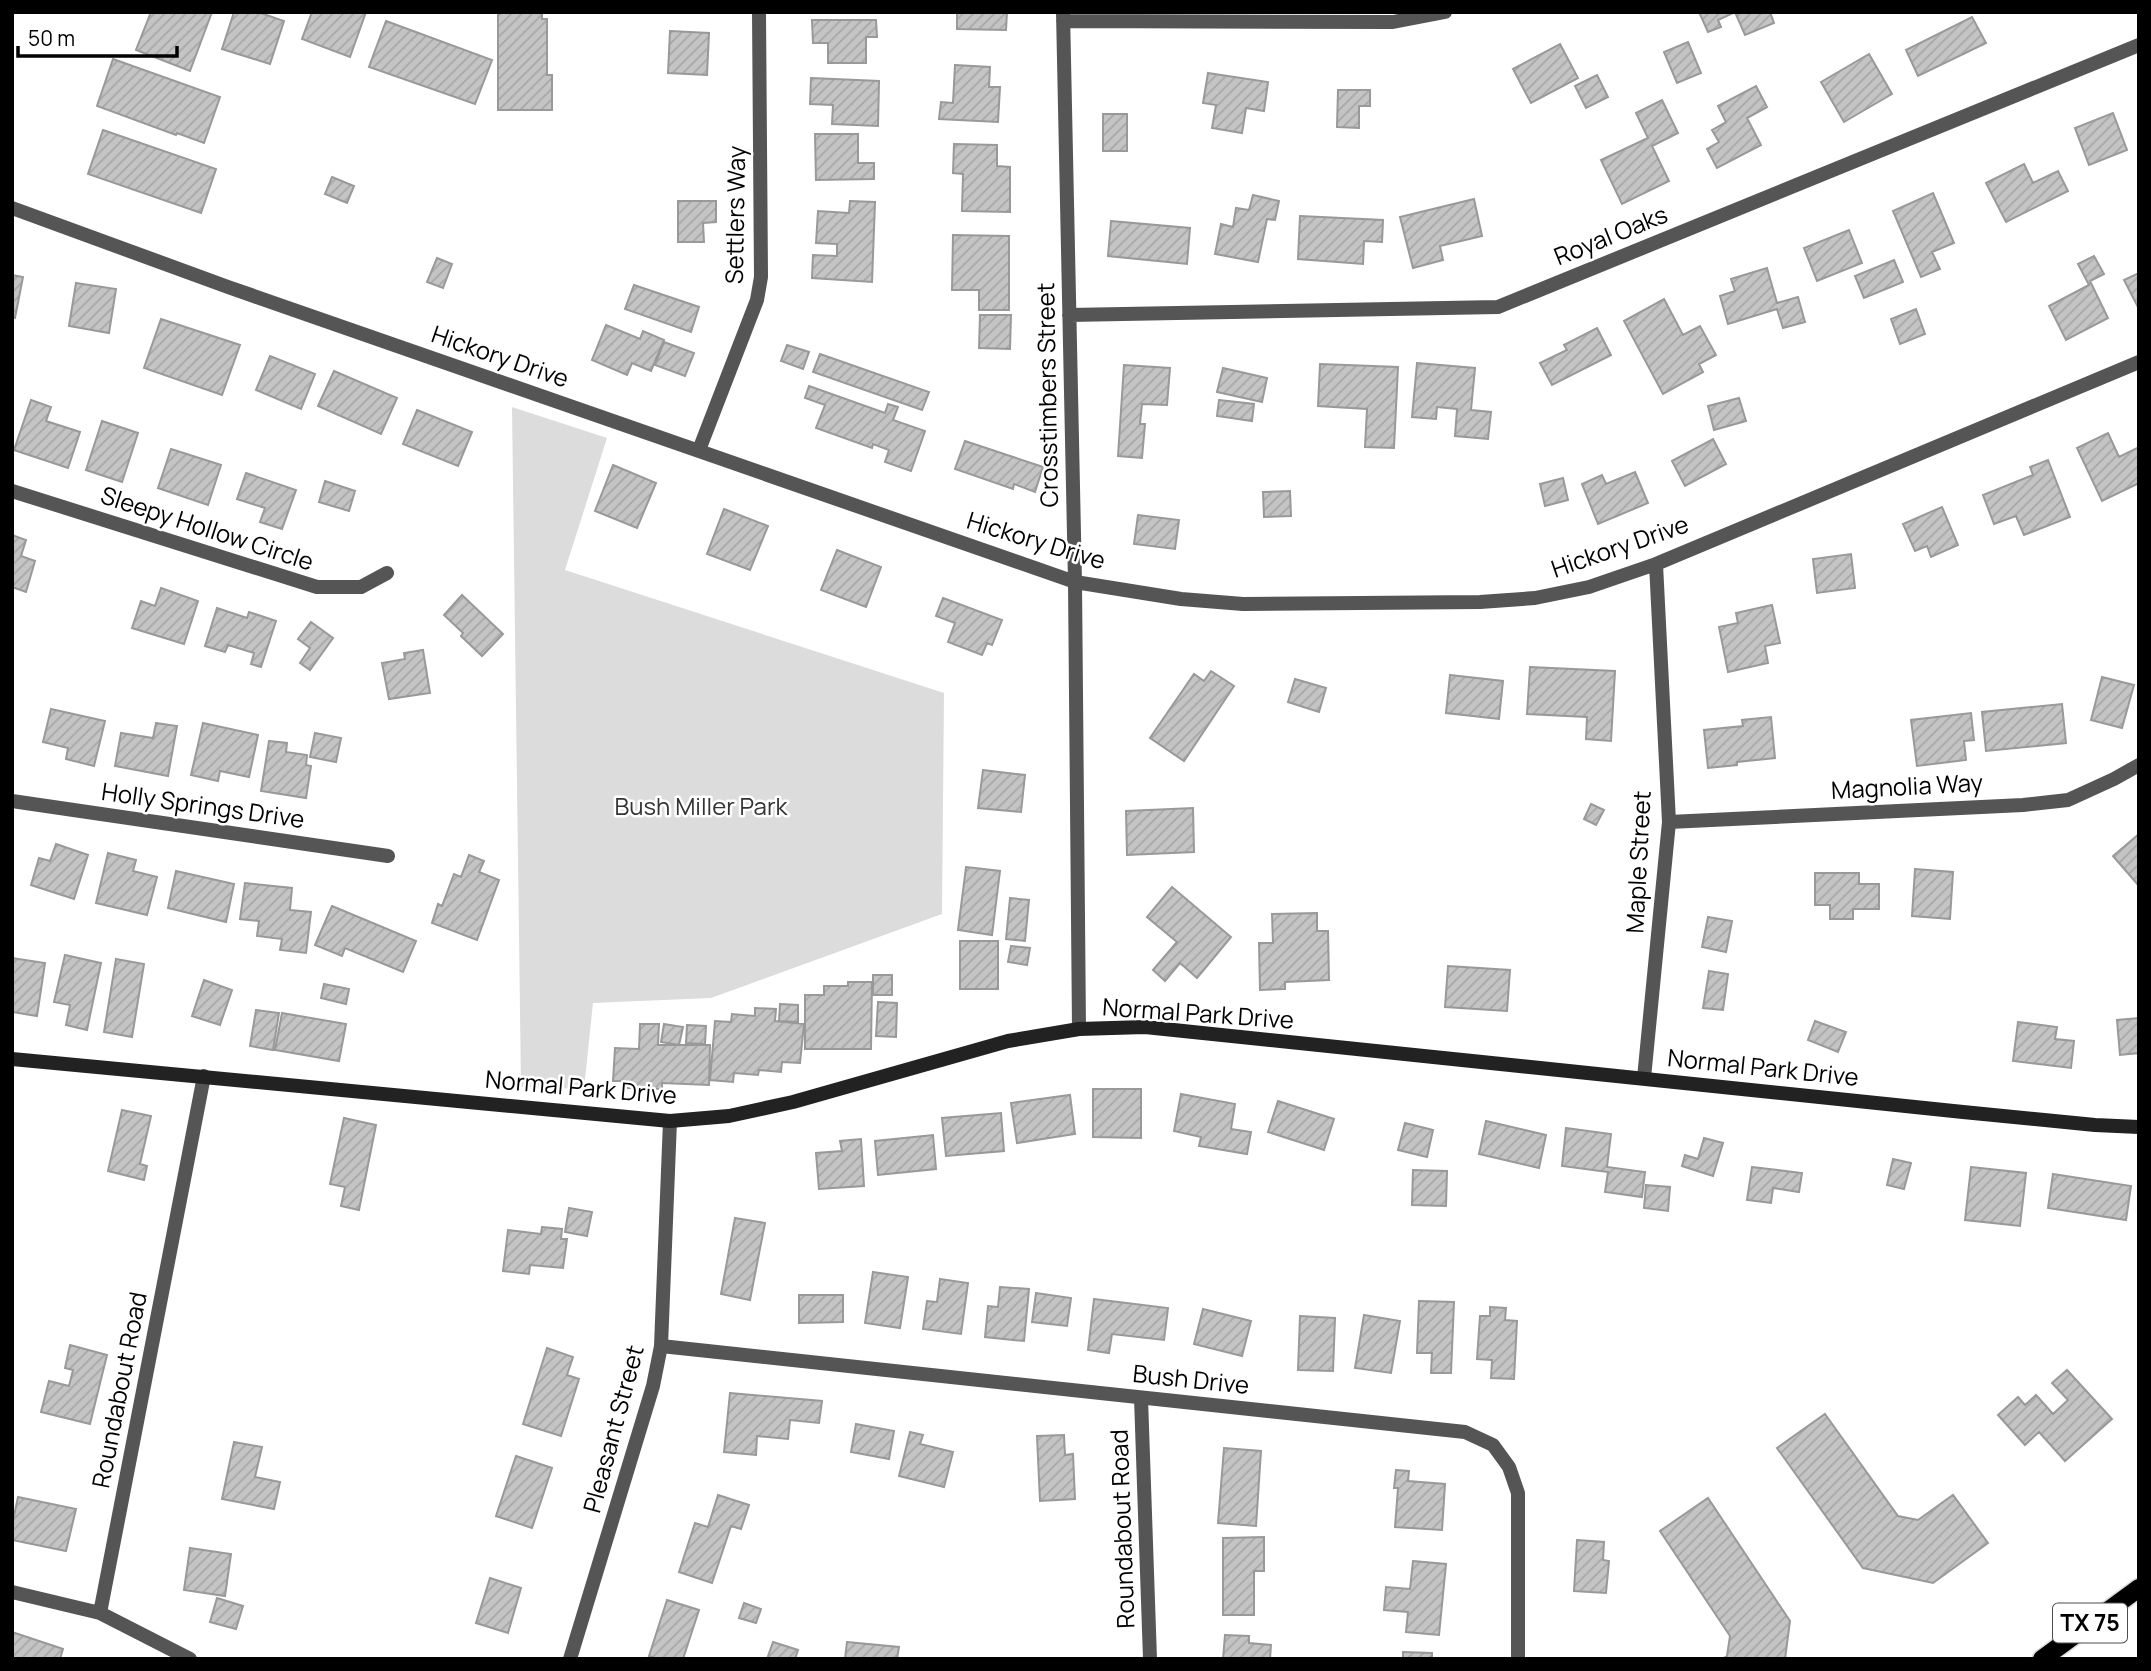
<svg xmlns="http://www.w3.org/2000/svg" width="2151" height="1671" font-family="Manrope,sans-serif">
  <style>
    .park { fill: #dcdcdc }
    .building { fill: url(#building-hatch); stroke: #999; stroke-width: 2 }
    .lines { fill: none; stroke-linecap: round; stroke-linejoin: round }
    .primary-casing { stroke: #dbdbdb; stroke-width: 21 }
    .street { stroke: #555; stroke-width: 14 }
    .secondary { stroke: #222; stroke-width: 14 }
    .primary { stroke: #000; stroke-width: 18 }
    .labels { text-anchor: middle; stroke-width: 5; stroke-linejoin: round; paint-order: stroke }
    .shield { fill: #fff; stroke: #4c4c4c; stroke-width: 2 }
    .shield-label { font-size: 23px; font-weight: bold; fill: #000 }
    .street-label { font-size: 24px; fill: #000; stroke: #fff }
    .park-label { font-size: 24px; fill: #333; stroke: #fff }
  </style>
  <defs>
    <pattern id="building-hatch" width="6" height="6" patternUnits="userSpaceOnUse" patternTransform="scale(1.75)"><rect width="6" height="6" fill="#c4c4c4"/><path d="M-1 1l2-2M0 6l6-6M5 7l2-2" fill="none" stroke="#a7a7a7"/></pattern>
  </defs>
  <rect width="100%" height="100%" fill="#fff"/>
  <path class="park" d="M512 407 607 438 565 570 944 693 942 914 711 998 593 1003 584 1089 521 1087Z"/>
  <path class="building" d="M151 12H212L190 71 136 50Z
    M234 12H258L284 21 270 64 222 49Z
    M312 12H366L350 57 302 39Z
    M498 12H542V19H547V75H552V110H498Z
    M957 12H1007L1006 30 957 29Z
    M1699 12H1770L1774 23 1745 35 1735 12 1718 20 1721 27 1708 32Z
    M1972 17 1986 43 1918 76 1906 50Z
    M812 20H876L877 37H866V63H828V43H813Z
    M386 21 492 60 475 104 369 67Z
    M670 31 709 33 707 75 668 73Z
    M1688 42 1701 73 1677 83 1664 52Z
    M1560 44 1578 78 1531 103 1513 69Z
    M1869 54 1892 94 1844 122 1821 82Z
    M113 59 220 97 204 143 177 133 176 135 97 106Z
    M955 65 990 67 989 87H1000L998 122 939 119 941 102 953 103Z
    M1208 73 1268 82 1264 111 1246 108 1242 133 1212 128 1216 105 1203 103Z
    M1597 75 1608 97 1586 108 1575 86Z
    M811 78 879 81 878 126 832 124 833 105 810 104Z
    M1756 86 1767 107 1747 118 1761 145 1717 168 1707 149 1719 142 1712 130 1726 122 1718 106Z
    M1338 90H1370V106H1359V128L1337 127Z
    M1662 100 1678 133 1652 146 1669 181 1622 204 1601 160 1648 138 1636 113Z
    M2113 113 2127 150 2089 165 2075 128Z
    M1103 114H1127V151H1103Z
    M103 130 216 169 201 213 88 174Z
    M815 134H858V163H874V179L816 180Z
    M954 144 997 145V166L1010 167V212L962 211 963 174 953 173Z
    M2024 164 2033 183 2058 171 2068 191 2006 222 1986 183Z
    M332 177 354 186 347 203 325 194Z
    M1933 193 1954 243 1932 252 1940 269 1921 277 1893 211Z
    M1253 195 1279 201 1275 220 1267 219 1258 262 1215 254 1221 224 1233 227 1236 208 1249 210Z
    M1474 199 1482 236 1440 246 1443 260 1413 268 1400 217Z
    M678 201H716V222L703 223 704 242H678Z
    M850 201 875 202 872 282 812 278 813 255 837 256V244L816 243 818 211 849 213Z
    M1300 216 1383 220 1382 242 1364 241 1363 264 1298 259Z
    M1111 221 1190 228 1187 264 1108 256Z
    M1849 230 1862 263 1817 281 1804 248Z
    M953 235 1009 236V310H979V290H952Z
    M2094 256 2104 274 2090 281 2108 318 2066 340 2049 306 2089 285 2078 264Z
    M437 258 452 264 443 288 427 282Z
    M1894 260 1903 282 1864 298 1855 276Z
    M1767 268 1777 303 1798 297 1805 322 1783 328 1777 309 1728 324 1720 296 1735 291 1731 279Z
    M2139 273V309L2124 280Z
    M12 275 23 277 15 318 12 317Z
    M76 283 116 289 109 333 69 326Z
    M634 285 699 307 691 332 625 309Z
    M1664 299 1683 335 1700 326 1716 355 1699 364 1703 372 1663 394 1624 321Z
    M1916 309 1925 334 1900 344 1891 319Z
    M980 315H1011L1010 349 979 348Z
    M161 319 240 345 222 395 144 368Z
    M606 325 640 339 643 331 664 340 651 371 632 363 627 375 592 360Z
    M1597 328 1611 355 1552 385 1540 363 1567 350 1564 345Z
    M664 342 694 353 685 376 655 365Z
    M787 345 809 352 803 369 781 361Z
    M820 354 929 392 922 410 813 372Z
    M270 356 315 374 301 409 256 390Z
    M1417 363 1475 368 1471 410 1491 412 1488 439 1455 436 1457 409 1437 407 1436 419 1412 417Z
    M1320 364 1398 367 1394 448 1365 447 1367 409 1318 406Z
    M1124 365 1170 368 1167 405 1142 404 1140 424H1145L1142 458 1118 456Z
    M1223 368 1267 378 1262 402 1217 392Z
    M334 371 397 398 381 434 318 406Z
    M809 386 885 413 888 404 898 407 893 420 925 431 911 471 885 462 889 450 873 444 872 448 816 428 825 405 805 398Z
    M1739 398 1746 421 1714 430 1708 406Z
    M31 400 51 407 46 421 80 432 68 468 14 450Z
    M1219 400 1254 404 1252 421 1217 416Z
    M417 410 472 432 458 466 403 444Z
    M102 421 138 433 122 482 86 470Z
    M2108 433 2119 457 2139 447V483L2102 501 2077 448Z
    M1713 439 1726 464 1685 486 1672 461Z
    M965 441 1043 467 1035 492 1014 484 1013 489 955 469Z
    M171 449 221 465 208 505 158 488Z
    M2048 460 2070 517 2024 535 2016 516 1994 524 1983 495 2033 475 2030 467Z
    M613 465 656 483 637 528 595 511Z
    M1635 472 1648 503 1598 524 1582 484 1602 475 1606 484Z
    M246 473 296 490 282 529 260 522 265 508 237 499Z
    M1563 478 1568 500 1545 506 1540 484Z
    M325 481 355 491 349 511 319 502Z
    M1290 491 1291 516 1264 517 1263 492Z
    M1942 507 1958 545 1931 557 1927 546 1915 551 1903 524Z
    M724 509 768 526 750 570 707 554Z
    M1138 515 1179 520 1175 549 1134 544Z
    M12 535 26 540 21 556 35 561 26 592 12 587Z
    M837 550 881 567 866 607 821 590Z
    M1851 554 1855 588 1817 593 1813 559Z
    M161 588 198 601 184 644 132 628 141 601 155 606Z
    M462 595 503 634 482 656 461 636 463 633 444 615Z
    M943 598 1002 620 992 645 987 643 982 655 948 642 955 623 936 616Z
    M1772 605 1780 643 1765 646 1768 663 1728 672 1719 627 1738 623 1736 613Z
    M217 608 247 618 249 612 276 621 261 667 251 664 254 653 228 645 225 652 205 646Z
    M311 622 333 638 310 670 300 663 310 648 298 639Z
    M423 650 430 693 389 699 382 663 405 659 404 653Z
    M1530 667 1615 671 1611 741 1586 739 1587 717 1527 714Z
    M1211 671 1234 686 1184 761 1150 738 1194 674 1204 681Z
    M1450 675 1503 681 1499 719 1446 713Z
    M2102 677 2134 685 2122 728 2091 720Z
    M1295 679 1326 688 1319 712 1288 702Z
    M2062 704 2066 743 1986 751 1982 712Z
    M51 709 105 721 94 766 66 759 68 748 43 742Z
    M1971 713 1974 740 1964 741 1966 760 1917 766 1911 720Z
    M1771 717 1775 758 1737 762V765L1708 768 1704 730 1743 726 1742 720Z
    M156 723 177 726 168 776 115 766 121 733 153 738Z
    M203 723 258 735 249 777 220 771 218 781 191 775Z
    M315 733 341 738 336 762 310 757Z
    M269 741 287 743 286 752 307 755 306 765 311 766 306 798 261 791Z
    M983 770 1025 775 1021 812 978 808Z
    M1591 804 1604 810 1596 825 1584 819Z
    M1193 808 1194 852 1127 855 1126 811Z
    M2139 834V886L2113 856Z
    M56 844 88 855 74 899 31 885 39 858 50 861Z
    M108 853 136 860 133 871 157 877 147 915 96 903Z
    M469 855 484 861 479 872 499 880 477 940 432 923 438 904 442 906 454 874 461 877Z
    M966 867 1000 871 992 935 958 930Z
    M1915 869 1953 872 1950 919 1912 916Z
    M176 871 234 884 226 922 168 908Z
    M1815 873H1859V884H1879V909H1853V919H1830V905H1815Z
    M245 883 292 888 290 910 311 912 306 953 280 950 282 939 257 936 259 921 240 919Z
    M1172 887 1231 937 1197 978 1180 963 1165 981 1153 970 1177 942 1147 917Z
    M1010 898 1029 900 1025 941 1006 939Z
    M332 906 416 941 403 972 345 948 342 956 315 945Z
    M1317 913V931H1328L1329 980 1285 982V989L1260 990 1259 943H1273L1272 914Z
    M1708 917 1732 921 1726 952 1702 947Z
    M960 941H998V989H960Z
    M1011 946 1030 948 1027 965 1008 962Z
    M65 955 101 963 87 1030 66 1025 70 1005 54 1002Z
    M12 958 45 963 37 1016 12 1012Z
    M116 959 144 964 132 1037 104 1032Z
    M1448 966 1510 970 1507 1011 1445 1007Z
    M1709 971 1728 974 1723 1010 1703 1008Z
    M873 975H892V995H873Z
    M204 980 232 990 220 1025 192 1016Z
    M848 982H872L871 1049H805V995H824V986H848Z
    M324 984 349 989 346 1004 321 998Z
    M878 1002 897 1003 896 1037 876 1036Z
    M780 1004 798 1005V1022L779 1021Z
    M755 1008 776 1009 775 1021 804 1024 800 1063 782 1062 781 1072 759 1070 758 1075 734 1073 733 1082 710 1080 715 1021 731 1022 732 1014 755 1016Z
    M256 1010 279 1013 273 1050 250 1046Z
    M282 1013 346 1024 339 1061 275 1050Z
    M2139 1018V1053L2120 1055 2117 1020Z
    M1815 1021 1846 1032 1838 1052 1808 1040Z
    M2018 1022 2057 1027 2055 1039 2074 1041 2071 1068 2013 1061Z
    M640 1024H659L658 1045H710L709 1085 662 1083V1089L627 1088V1081H613L615 1048 639 1049Z
    M664 1024 683 1027 679 1045 661 1042Z
    M687 1025 706 1026 705 1044 686 1043Z
    M1093 1089H1141V1138L1093 1137Z
    M1181 1094 1235 1104 1231 1129 1251 1132 1247 1154 1199 1146 1201 1137 1174 1131Z
    M1070 1095 1075 1134 1017 1143 1011 1103Z
    M1278 1101 1334 1119 1324 1150 1268 1132Z
    M122 1110 151 1116 140 1164 147 1166 144 1180 108 1171Z
    M1001 1113 1004 1151 946 1156 942 1118Z
    M344 1118 376 1125 359 1210 341 1206 345 1187 330 1184Z
    M1486 1121 1546 1135 1539 1168 1479 1154Z
    M1405 1123 1433 1130 1427 1157 1398 1150Z
    M1566 1128 1611 1134 1607 1167 1645 1172 1642 1197 1605 1192 1608 1172 1562 1166Z
    M933 1135 936 1169 878 1175 875 1141Z
    M1704 1138 1723 1143 1713 1176 1682 1166 1685 1155 1698 1159Z
    M861 1139 864 1186 819 1189 816 1153 842 1151 840 1141Z
    M1893 1159 1911 1163 1904 1189 1887 1185Z
    M1752 1167 1802 1173 1799 1192 1773 1188 1771 1203 1747 1200Z
    M1971 1167 2026 1173 2020 1226 1965 1220Z
    M1413 1170 1447 1171 1446 1206 1412 1205Z
    M2053 1174 2131 1186 2126 1220 2048 1208Z
    M1646 1185 1670 1187 1668 1211 1644 1208Z
    M569 1208 592 1212 587 1236 565 1232Z
    M735 1218 765 1223 750 1300 721 1294Z
    M542 1227 562 1229 561 1239H567L563 1268 530 1265 529 1274 503 1271 508 1230 541 1234Z
    M873 1272 908 1277 900 1328 865 1323Z
    M940 1279 968 1283 961 1334 923 1329 927 1301 937 1302Z
    M1000 1287 1029 1289 1024 1341 985 1337 988 1306 998 1307Z
    M1036 1293 1071 1298 1067 1326 1032 1322Z
    M799 1295H843V1322L799 1323Z
    M1094 1299 1168 1308 1164 1340 1112 1334 1109 1353 1088 1350Z
    M1419 1301 1454 1302 1451 1373H1431L1432 1353H1417Z
    M1490 1307 1506 1308 1505 1320 1517 1321 1514 1379 1491 1378 1492 1360 1477 1359 1480 1316H1490Z
    M1203 1309 1251 1321 1242 1356 1194 1344Z
    M1364 1315 1400 1321 1391 1373 1355 1368Z
    M1300 1316 1335 1318 1333 1371 1298 1370Z
    M70 1345 107 1355 90 1424 41 1412 49 1381 69 1386 73 1370 65 1368Z
    M547 1348 573 1357 567 1375 579 1379 561 1436 523 1424Z
    M2067 1370 2112 1419 2065 1461 2039 1432 2025 1445 1998 1415 2018 1397 2025 1405 2036 1395 2053 1414 2068 1400 2052 1383Z
    M730 1393 822 1401 819 1423 790 1420 788 1439 757 1436 756 1455 724 1452Z
    M1825 1414 1898 1516 1918 1520 1953 1495 1988 1543 1933 1583 1863 1568 1777 1448Z
    M856 1424 894 1431 889 1459 851 1452Z
    M910 1432 923 1435 920 1444 953 1452 944 1487 899 1476Z
    M1064 1435 1065 1455 1073 1454 1075 1499 1040 1501 1037 1436Z
    M234 1442 262 1447 255 1477 280 1482 274 1509 222 1499Z
    M1224 1448 1261 1451 1256 1526 1218 1523Z
    M516 1456 552 1468 532 1528 496 1516Z
    M1396 1470 1409 1471 1408 1481 1445 1484 1442 1530 1395 1527 1398 1488H1394Z
    M718 1495 749 1505 741 1529 731 1526 712 1583 679 1572 695 1523 708 1527Z
    M18 1497 76 1509 66 1551 12 1540V1525Z
    M1708 1498 1790 1621 1785 1659H1722L1727 1656 1730 1636 1660 1531Z
    M1264 1537V1571H1254V1615H1223V1538Z
    M1577 1540 1604 1542 1603 1560 1609 1561 1606 1593 1574 1591Z
    M190 1548 231 1554 225 1596 184 1590Z
    M1413 1561 1446 1564 1439 1635 1406 1632 1408 1612 1384 1610 1386 1587 1410 1589Z
    M490 1578 521 1588 508 1633 476 1623Z
    M217 1598 243 1606 236 1629 210 1622Z
    M667 1600 699 1610 683 1659H658L649 1656Z
    M744 1603 761 1609 756 1623 739 1618Z
    M12 1632 63 1649 60 1659H12Z
    M1225 1635 1249 1636V1643L1271 1645 1270 1659H1223Z
    M773 1642 798 1650 795 1659H767Z
    M847 1642 899 1647 897 1659H845Z
    M1403 1652 1432 1653V1659H1403Z"/>
  <g class="lines">
    <g class="primary-casing">
      <path id="primary" d="M2042 1659 2139 1588"/>
    </g>
    <path class="street" d="M1063 12 1075 582 1079 1029
      M1063 21 1393 22 1445 12
      M12 208 228 287 1075 582 1181 599 1243 604 1480 602 1535 598 1589 587 1656 564 2139 362
      M1069 315 1498 307 2139 45
      M699 450 757 300 761 277 759 12
      M12 491 317 587H361L387 573
      M12 801 388 856
      M1669 822 2023 805 2068 800 2114 779 2139 765
      M1644 1078 1669 822 1656 564
      M661 1346 1465 1432 1493 1445 1509 1467 1518 1493V1659
      M1141 1398 1150 1659
      M12 1592 100 1613
      M190 1659 100 1613 204 1076
      M570 1659 653 1386 661 1346 670 1121"/>
    <path class="secondary" d="M12 1059 670 1121 729 1116 793 1102 1008 1041 1079 1029 1145 1027 1963 1112 2095 1125 2139 1127"/>
    <use href="#primary" class="primary"/>
  </g>
  <g class="labels">
    <rect class="shield" x="2053" y="1603.5" width="74" height="39" rx="5"/>
    <g class="shield-label">
      <text x="2090" y="1631">TX 75</text>
    </g>
    <g class="street-label">
      <text transform="translate(736 215) rotate(-89)" y="8">Settlers Way</text>
      <text transform="translate(1611 236) rotate(-22)" y="8">Royal Oaks</text>
      <text transform="translate(500 357) rotate(19)" y="8">Hickory Drive</text>
      <text transform="translate(1048 395) rotate(-91)" y="8">Crosstimbers Street</text>
      <text transform="translate(207 529) rotate(18)" y="8">Sleepy Hollow Circle</text>
      <text transform="translate(1036 541) rotate(17)" y="8">Hickory Drive</text>
      <text transform="translate(1620 547) rotate(-19)" y="8">Hickory Drive</text>
      <text transform="translate(1907 787) rotate(-3)" y="8">Magnolia Way</text>
      <text transform="translate(203 806) rotate(8)" y="8">Holly Springs Drive</text>
      <text transform="translate(1639 862) rotate(-87)" y="8">Maple Street</text>
      <text transform="translate(1198 1014) rotate(4)" y="8">Normal Park Drive</text>
      <text transform="translate(1763 1068) rotate(6)" y="8">Normal Park Drive</text>
      <text transform="translate(581 1088) rotate(5)" y="8">Normal Park Drive</text>
      <text transform="translate(1191 1380) rotate(6)" y="8">Bush Drive</text>
      <text transform="translate(120 1390) rotate(-79)" y="8">Roundabout Road</text>
      <text transform="translate(614 1429) rotate(-75)" y="8">Pleasant Street</text>
      <text transform="translate(1123 1529) rotate(-92)" y="8">Roundabout Road</text>
    </g>
    <g class="park-label">
      <text x="701" y="815">Bush Miller Park</text>
    </g>
  </g>
  <rect width="2151" height="1671" fill="none" stroke="#000000" stroke-width="28"/>
  <path d="M18 46v10h159v-10" fill="none" stroke="#000000" stroke-width="3.5"/>
  <text x="28" y="46" font-size="21" fill="#000000" stroke="#ffffff" stroke-width="5" paint-order="stroke">50 m</text>
</svg>
